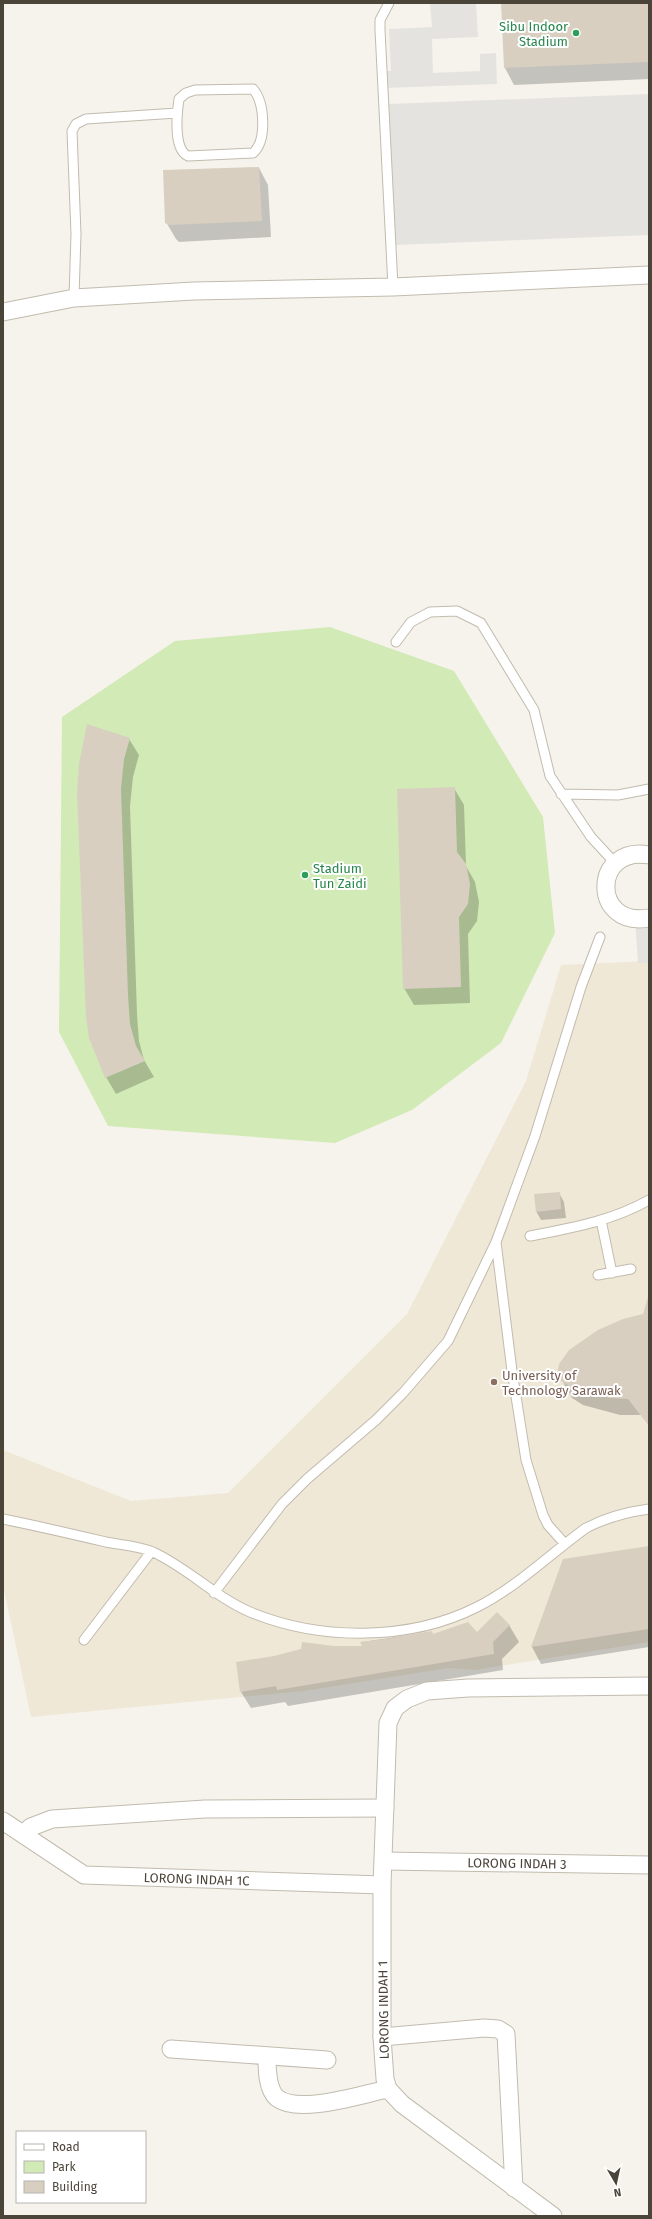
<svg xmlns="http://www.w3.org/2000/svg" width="652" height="2219" font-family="'Fira Sans',sans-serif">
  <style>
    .education { fill: #efe8d6 }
    .green { fill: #d2eab5 }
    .parking { fill: #e5e3e0 }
    .shadow { fill: #0003 }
    .building { fill: #d8cfc1 }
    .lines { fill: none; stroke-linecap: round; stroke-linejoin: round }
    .service-casing { stroke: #c2bbae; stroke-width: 11 }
    .minor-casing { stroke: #c2bbae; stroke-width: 19 }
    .service { stroke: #fff; stroke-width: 9 }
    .minor { stroke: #fff; stroke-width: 17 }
    .leisure-dot { fill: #2e9e5b; stroke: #fff; stroke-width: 1.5 }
    .education-dot { fill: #8d6e63; stroke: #fff; stroke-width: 1.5 }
    .labels { text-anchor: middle; stroke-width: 4; stroke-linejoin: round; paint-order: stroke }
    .leisure-label { font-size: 13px; fill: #27864d; stroke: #fff; text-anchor: end }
    .education-label { font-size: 13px; fill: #785e54; stroke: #fff; text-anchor: start }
    .street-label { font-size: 13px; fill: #4b4439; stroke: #fff }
  </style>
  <rect width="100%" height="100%" fill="#f6f3ec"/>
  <path class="education" d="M649 961V1642L475 1670 448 1668 304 1691 31 1717 3 1585V1450L131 1501 228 1493 407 1314 526 1081 561 965Z"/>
  <path class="green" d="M330 627 454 671 543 817 555 933 501 1043 412 1110 335 1143 108 1126 59 1032 62 717 175 641Z"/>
  <path class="parking" d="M430 3H476L478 37 432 39 433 73 480 71V54L496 53 497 84 385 88 384 71H391L389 29 432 27Z
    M649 94V235L395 245 389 104Z
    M635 921H649V963H638Z"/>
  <path class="shadow" d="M502 3H649V79L514 85 505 68Z
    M259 168 268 185 271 237 179 242 176 239 166 222Z
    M129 739 139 755 133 777 130 806 137 1014 139 1041 144 1060 154 1077 116 1094 106 1077 78 792Z
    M454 788 464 805 466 866 475 882 479 902 477 921 468 934 470 1003 414 1005 404 988Z
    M559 1193 564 1202 566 1218 541 1220 536 1211Z
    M649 1296V1425L641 1415H620L583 1405 572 1398 558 1373 645 1315Z
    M649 1547V1647L541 1664 532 1647 563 1560Z
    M509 1625 519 1642 502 1659 503 1670 288 1706 285 1702 251 1708 241 1692 347 1648 363 1646 362 1642 431 1632 433 1635 477 1633Z"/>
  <path class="building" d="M501 3H649V62L504 68Z
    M259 167 262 221 169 225 165 223 163 170Z
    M87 724 130 738 124 759 121 789 128 996 130 1024 136 1046 145 1061 105 1078 89 1038 86 1017 77 792 79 764Z
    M455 787 457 852 466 864 470 884 468 904 459 917 461 987 403 989 397 789Z
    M560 1192 561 1209 536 1212 534 1194Z
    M649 1294V1426L628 1399 610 1398 572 1388 561 1381 557 1374 559 1364 569 1350 598 1330 623 1319 643 1314Z
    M649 1546V1629L531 1647 563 1559Z
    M497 1612 510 1625 493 1642 494 1654 277 1690 276 1686 240 1692 236 1662 274 1656 301 1649 302 1642 334 1646H362L360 1642 386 1639 432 1631 433 1634 468 1622 477 1632Z"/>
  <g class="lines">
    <g class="service-casing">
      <path id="service" d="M389 3 380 20V30L393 287
        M253 89C265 103 267 141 253 153L188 156C173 149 177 113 179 99L186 93 195 90Z
        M74 298 76 234 72 131 76 124 86 119 177 113
        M396 642 411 622 430 612 457 611 481 623 534 710 550 776 591 837 615 863
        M561 794 618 795 649 789
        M601 1220 612 1273
        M530 1236C571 1228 612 1221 649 1200
        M496 1242 512 1371 526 1460 543 1515 548 1525 565 1544
        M598 1275 631 1269
        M3 1519C37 1526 72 1534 106 1542 121 1545 139 1546 153 1552 188 1568 215 1597 250 1612 320 1641 410 1641 477 1607 517 1587 550 1554 586 1528 605 1518 627 1512 649 1509
        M214 1593 282 1504 307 1479 376 1420 403 1393 448 1341 496 1242 535 1136 581 987 600 937
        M84 1640 151 1552"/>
    </g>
    <g class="minor-casing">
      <g id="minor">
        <path d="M3 312 74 298 194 291 393 287 649 275"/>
        <path d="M649 855C592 845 591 928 649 918"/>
        <path id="s1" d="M3 1821 84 1875 382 1885"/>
        <path d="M23 1834 31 1827 52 1819 205 1809 385 1808"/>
        <path id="s2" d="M384 1861 649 1865"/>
        <path d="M382 2037 484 2028 498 2029 506 2034 514 2188"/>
        <path d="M171 2049 327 2060"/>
        <path d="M267 2057C267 2069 267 2089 277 2098 299 2115 362 2094 388 2089"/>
        <path d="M553 2216 402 2104 388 2089 385 2079 382 2037V1885L388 1723 395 1708 407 1699 427 1691 468 1688 649 1686"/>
      </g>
    </g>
    <use href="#service" class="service"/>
    <use href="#minor" class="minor"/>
  </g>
  <g class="leisure-dot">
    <circle cx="576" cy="33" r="4"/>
    <circle cx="305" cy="875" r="4"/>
  </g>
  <circle class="education-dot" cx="494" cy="1382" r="4"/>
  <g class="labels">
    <g class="leisure-label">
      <text x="568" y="31">Sibu Indoor<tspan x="568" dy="15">Stadium</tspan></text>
      <text x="313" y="873" text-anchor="start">Stadium<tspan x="313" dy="15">Tun Zaidi</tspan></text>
    </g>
    <g class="education-label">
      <text x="502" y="1380">University of<tspan x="502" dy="15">Technology Sarawak</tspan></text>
    </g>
    <g class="street-label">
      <text dy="5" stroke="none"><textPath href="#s2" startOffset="133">LORONG INDAH 3</textPath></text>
      <text dy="5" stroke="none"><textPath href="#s1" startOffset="210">LORONG INDAH 1C</textPath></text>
      <text transform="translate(383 2010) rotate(-91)" y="5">LORONG INDAH 1</text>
    </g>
  </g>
  <rect width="652" height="2219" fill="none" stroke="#4b4439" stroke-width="8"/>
  <rect x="16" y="2131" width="130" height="72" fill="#ffffff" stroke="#b7b4b0"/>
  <rect x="24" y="2144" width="20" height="6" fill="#ffffff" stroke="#b7b4b0"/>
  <text x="52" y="2151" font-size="12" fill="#4b4439">Road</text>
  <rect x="24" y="2161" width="20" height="12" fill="#d2eab5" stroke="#b7b4b0"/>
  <text x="52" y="2171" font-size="12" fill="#4b4439">Park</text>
  <rect x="24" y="2181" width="20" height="12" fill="#d8cfc1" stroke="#b7b4b0"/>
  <text x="52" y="2191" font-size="12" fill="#4b4439">Building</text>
  <g transform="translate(616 2183) rotate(171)" stroke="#ffffff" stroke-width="3" paint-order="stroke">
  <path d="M0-3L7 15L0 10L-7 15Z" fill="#4b4439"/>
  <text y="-6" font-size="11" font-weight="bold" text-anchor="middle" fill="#4b4439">N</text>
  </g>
</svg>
